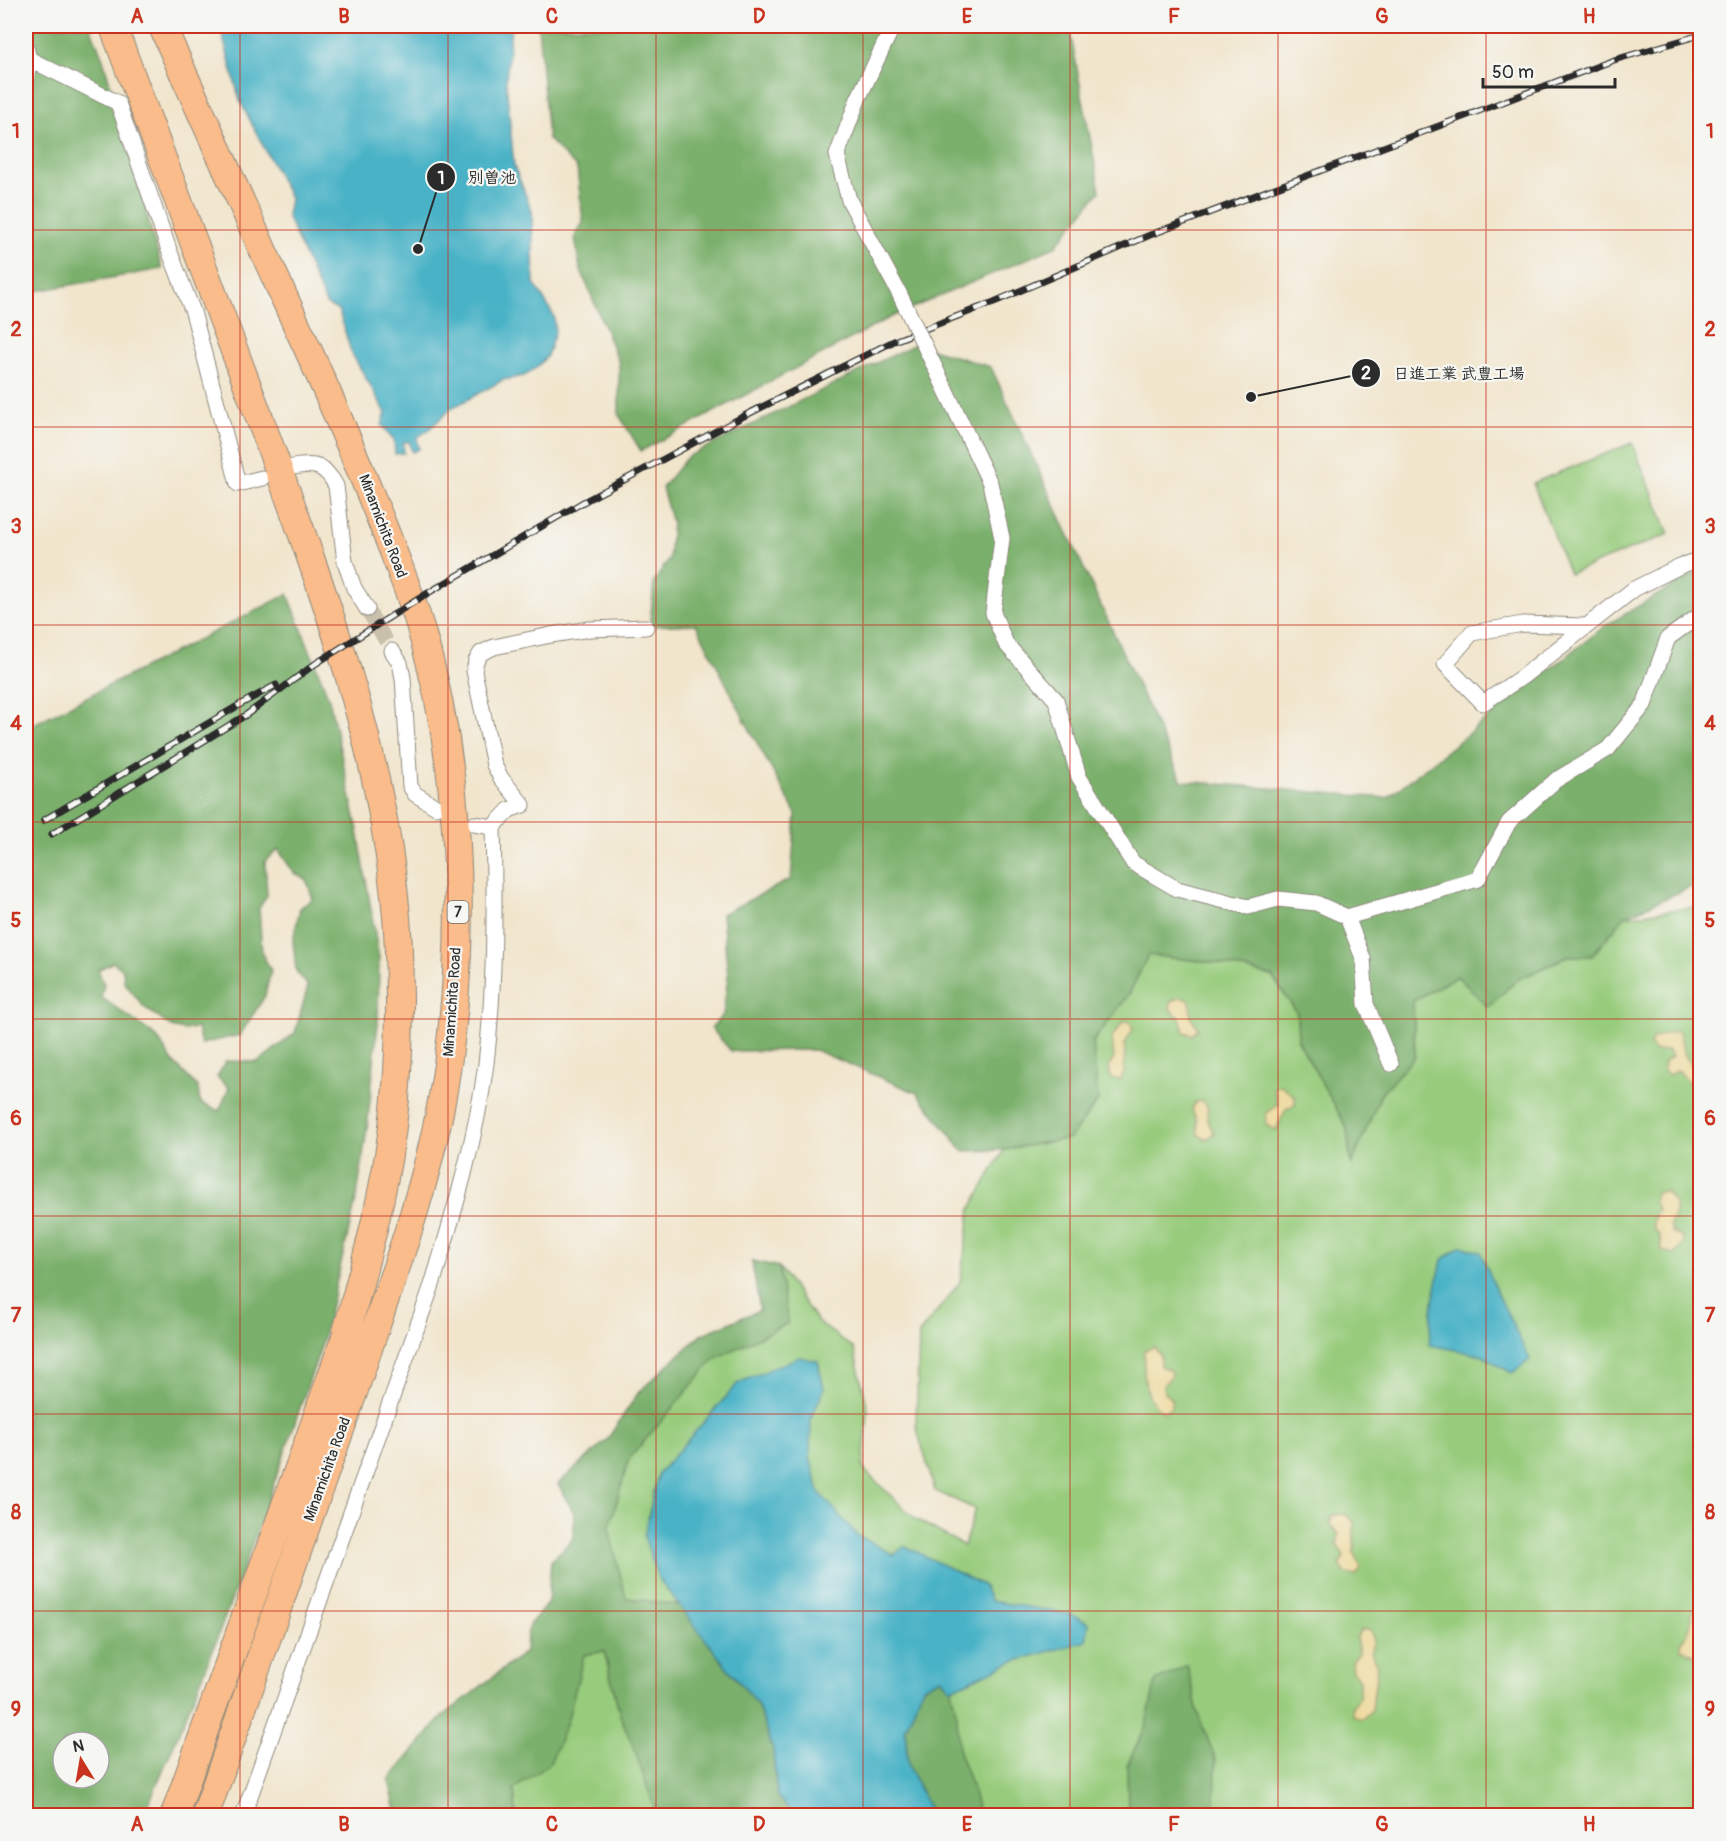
<svg xmlns="http://www.w3.org/2000/svg" width="1726" height="1841" font-family="Pangolin,'Klee One',sans-serif">
  <style>
    .green { fill: #98cc7d; stroke: #627c54; stroke-width: 1.5 }
    .forest { fill: #7ab06c; stroke: #526e4c; stroke-width: 1.5; fill-rule: evenodd }
    .sand { fill: #eeda9e; stroke: #8c8264; stroke-width: 1.5 }
    .water { fill: #48b2c6; stroke: #3a6e78; stroke-width: 1.5 }
    .lines { fill: none; stroke-linecap: round; stroke-linejoin: round }
    .minor-tunnel { stroke: #c9c0ac; stroke-width: 15; stroke-dasharray: 15 8; stroke-linecap: butt }
    .minor-casing { stroke: #8e887c; stroke-width: 17 }
    .motorway-casing { stroke: #8e887c; stroke-width: 29 }
    .minor { stroke: #fff; stroke-width: 15 }
    .motorway { stroke: #f9bc8a; stroke-width: 27 }
    .rail-casing { stroke: #2b2b2b; stroke-width: 7 }
    .rail { stroke: #f6f6f2; stroke-width: 4.5; stroke-dasharray: 14; stroke-linecap: butt }
    .minor-bridge-casing { stroke: #8e887c; stroke-width: 17; stroke-linecap: butt }
    .minor-bridge { stroke: #fff; stroke-width: 15 }
    .grid { fill: none; stroke: #c8321e; stroke-width: 1.5; stroke-opacity: 0.55 }
    .labels { text-anchor: middle; stroke-width: 4.5; stroke-linejoin: round; paint-order: stroke }
    .shield { fill: #f6f6f2; stroke: #686867; stroke-width: 1.5 }
    .shield-label { font-size: 14px; font-weight: bold; fill: #2b2b2b }
    .street-label { font-size: 15px; fill: #2b2b2b; stroke: #f6f6f2 }
    .leader { fill: none; stroke: #2b2b2b; stroke-width: 2 }
    .callout-dot { fill: #2b2b2b; stroke: #f6f6f2; stroke-width: 2 }
    .mark-label { font-size: 18px; text-anchor: middle; font-weight: bold; fill: #fff }
    .callout-label { font-size: 16px; text-anchor: middle; font-weight: bold; fill: #2b2b2b; stroke: #f6f6f2; stroke-width: 4.5; stroke-linejoin: round; paint-order: stroke }
    .neatline { fill: none; stroke: #c8321e; stroke-width: 2 }
    .grid-label { font-size: 20px; text-anchor: middle; font-weight: bold; fill: #c8321e }
  </style>
  <rect width="100%" height="100%" fill="#f6f6f2"/>
  <filter id="ink" filterUnits="userSpaceOnUse"><feTurbulence type="fractalNoise" baseFrequency=".0167" numOctaves="2"/><feDisplacementMap in="SourceGraphic" scale="12" xChannelSelector="R" yChannelSelector="G"/><feConvolveMatrix kernelMatrix="1 2 1 2 8 2 1 2 1" color-interpolation-filters="sRGB"/></filter>
  <filter id="wash" filterUnits="userSpaceOnUse"><feTurbulence type="fractalNoise" baseFrequency=".008" numOctaves="4" result="noise"/><feDisplacementMap in="SourceGraphic" scale="24" xChannelSelector="R" yChannelSelector="G"/><feGaussianBlur stdDeviation="1.35" result="paint"/><feColorMatrix in="noise" values="0 0 0 0 0 0 0 0 0 0 0 0 0 0 0 0 0 1.4 0 .05"/><feComposite in="paint" operator="in"/></filter>
  <g filter="url(#wash)">
    <rect width="100%" height="100%" fill="#f1e5cc"/>
    <path class="green" d="M1632 443 1669 534 1569 574 1533 483Z
      M1696 907 1700 910V1815L400 1816 397 1814 389 1780 442 1717 525 1652 529 1625 548 1603 551 1561 573 1539 575 1515 558 1484 607 1440 639 1392 701 1335 760 1310 752 1261 779 1267 817 1321 854 1349 868 1410 863 1469 914 1518 964 1546 975 1509 935 1491 916 1426 919 1334 960 1282 971 1208 1004 1150 1070 1138 1097 1102 1093 1042 1129 994 1148 955 1217 963 1272 976 1297 1013 1298 1040 1347 1128 1351 1165 1381 1094 1415 1056 1413 1001 1457 976 1488 1006 1517 980 1568 956H1592L1625 916Z"/>
    <path class="forest" d="M26 26H90L103 59 162 269 36 291 26 288Z
      M538 26H1069L1100 191 1055 247 891 317 641 451 619 415V363L580 268 575 237 583 222 577 168 548 139Z
      M915 344 991 367 1182 781 1387 798 1606 625 1695 573 1700 571V883L1625 916 1591 956H1568L1517 980 1488 1007 1457 976 1413 1001 1415 1056 1381 1094 1351 1166 1347 1128 1298 1040 1297 1013 1272 976 1217 963 1148 955 1129 994 1093 1041 1098 1101 1070 1138 1004 1150 963 1151 917 1093 815 1050 731 1051 711 1028 723 1015 728 976 722 914 791 879 796 814 744 719 696 624 650 626 654 582 669 559 672 523 662 488 687 457Z
      M288 594 329 699 358 831 379 958 378 1023 367 1129 357 1196 321 1347 262 1518 206 1668 144 1815H26V728ZM278 849 294 873 306 879 313 899 300 908 293 941 296 971 308 986 295 1033 258 1062 226 1061 217 1077 229 1088 219 1111 200 1103 198 1087 172 1061 157 1037 101 997 104 984 98 970 113 962 123 970 124 982 144 1007 171 1027 184 1030 197 1028 201 1044 240 1035 265 996 271 970 262 954 259 908 267 896 265 861ZM63 1742H99V1778H63Z
      M752 1261 779 1267 788 1323 714 1359 629 1459 609 1529 626 1598 679 1605 725 1665 757 1703 773 1750 777 1796 793 1815H657L635 1751 620 1715 604 1651 584 1655 567 1722 550 1763 514 1789 516 1812 518 1815H400L397 1814 389 1780 442 1717 525 1652 529 1625 548 1603 551 1561 573 1539 575 1515 558 1484 607 1440 639 1392 701 1335 760 1310Z
      M1187 1665 1199 1717 1216 1760 1215 1815H1128L1127 1765 1145 1729 1156 1681Z
      M941 1678 951 1689 957 1716 959 1752 971 1784 979 1815H932L908 1765 905 1730 923 1687Z"/>
    <path class="sand" d="M1181 997 1190 1001 1191 1017 1198 1028 1192 1035 1184 1032 1180 1018 1170 1009 1171 1001Z
      M1124 1021 1130 1022 1133 1029 1125 1044 1124 1073 1120 1080 1111 1078 1109 1067 1114 1058 1112 1037Z
      M1678 1030C1683 1045 1681 1053 1692 1066L1700 1068 1699 1085 1692 1086 1678 1070 1669 1075 1663 1070 1664 1062 1672 1057 1667 1050 1654 1051 1650 1045 1653 1038Z
      M1281 1085 1295 1097V1105L1286 1109 1276 1130 1266 1125V1113L1278 1104 1273 1088Z
      M1202 1101 1208 1107C1205 1117 1209 1124 1214 1133L1207 1139 1198 1135 1197 1120 1192 1110 1195 1102Z
      M1665 1191C1678 1206 1678 1207 1670 1225L1672 1232 1683 1238V1245L1675 1254 1662 1251 1660 1236 1653 1228V1220L1658 1210 1653 1201 1656 1193Z
      M1154 1347 1160 1354V1366L1170 1370 1171 1377 1163 1385 1164 1393 1172 1400 1171 1408 1164 1412C1142 1400 1144 1372 1144 1350Z
      M1345 1514 1354 1522V1552L1361 1568 1356 1576 1346 1574 1340 1565 1344 1555 1337 1545 1339 1534 1330 1525 1332 1515Z
      M1699 1610 1700 1611V1657L1681 1648 1680 1643C1689 1633 1692 1626 1691 1613Z
      M1361 1630H1370L1374 1640 1371 1651 1377 1666 1372 1710 1362 1719 1353 1715 1352 1707 1360 1695V1680L1353 1671 1352 1662 1359 1653 1356 1638Z"/>
    <path class="water" d="M220 26H511L506 81 514 166 532 211 534 283 554 316 555 332 547 356 537 367 524 376 503 380 452 408 428 430 417 438 419 449 412 452 409 441 403 443 404 453 395 454 394 440 382 425 386 413 351 352 339 311 326 304 287 216 290 198 240 101Z
      M1461 1246 1481 1252 1497 1292 1530 1360 1512 1373 1481 1355 1429 1345 1433 1302 1442 1260Z
      M799 1357 818 1361 824 1389 811 1419 810 1457 819 1492 857 1535 894 1555 905 1546 983 1585 991 1601 1069 1614 1089 1623 1086 1641 1012 1662 951 1689 941 1678 923 1687 905 1730 908 1765 932 1815H793L777 1796 773 1750 757 1703 725 1665 658 1578 644 1536 658 1474 738 1383Z"/>
  </g>
  <g filter="url(#ink)">
    <g class="lines">
      <path class="minor-tunnel" d="M367 609 392 651"/>
      <g class="minor-casing">
        <path id="minor" d="M893 26 858 99 837 155 849 200 899 293
          M26 47 29 59 26 84
          M29 59 118 103 169 250 193 312 238 484 262 478
          M941 380 990 483 1002 538 993 613 1006 644 1056 700 1079 777 1133 863 1177 889 1248 907 1278 899 1316 903 1347 917 1478 879 1509 822 1556 780 1608 749 1644 705 1668 638 1700 615
          M293 467C315 463 325 465 336 486L345 562 354 588 367 609
          M1584 626 1523 624 1472 633 1445 664 1483 703 1522 677 1634 589 1680 566 1700 559
          M392 651 400 663 403 678 410 786 415 794 436 807
          M474 824 493 827
          M1347 917 1363 958 1366 1004 1391 1064
          M243 1816 432 1285C454 1213 476 1139 486 1064 495 985 495 907 493 827L509 810 523 805 501 778 494 765 474 671 476 661 481 653 494 647 551 635 590 629 646 627"/>
      </g>
      <g class="motorway-casing">
        <path id="motorway" d="M113 26C164 160 214 295 264 430 325 595 388 762 398 939 401 1003 400 1068 392 1131 383 1201 363 1270 345 1338L174 1816
          M162 26C207 126 252 227 298 328 329 394 357 461 384 528 397 561 410 593 420 626 465 776 469 961 439 1115 426 1180 405 1243 383 1306 365 1359 347 1413 327 1467 286 1583 245 1699 205 1816"/>
      </g>
      <use href="#minor" class="minor"/>
      <use href="#motorway" class="motorway"/>
      <g class="rail-casing">
        <path id="rail" d="M44 820 241 704 276 685
          M52 834 246 715 315 664 428 593 585 501 744 416 894 341 994 302 1150 235 1614 60 1700 35"/>
      </g>
      <use href="#rail" class="rail"/>
      <g class="minor-bridge-casing">
        <path id="minor-bridge" d="M899 293 941 380"/>
      </g>
      <use href="#minor-bridge" class="minor-bridge"/>
    </g>
  </g>
  <path class="grid" d="M240 26V1816M448 26V1816M656 26V1816M863 26V1816M1070 26V1816M1278 26V1816M1486 26V1816M26 230H1700M26 427H1700M26 625H1700M26 822H1700M26 1019H1700M26 1216H1700M26 1414H1700M26 1611H1700"/>
  <g class="labels">
    <rect class="shield" x="447.5" y="901" width="21" height="22" rx="4.5"/>
    <g class="shield-label">
      <text x="458" y="917">7</text>
    </g>
    <g class="street-label">
      <text transform="translate(383 526) rotate(69)" y="5">Minamichita Road</text>
      <text transform="translate(452 1002) rotate(-86)" y="5">Minamichita Road</text>
      <text transform="translate(327 1469) rotate(-70)" y="5">Minamichita Road</text>
    </g>
  </g>
  <path class="leader" d="M418 249L441 177M1251 397L1366 373"/>
  <g class="callout-dot">
    <circle cx="418" cy="249" r="6"/>
    <circle cx="1251" cy="397" r="6"/>
    <circle cx="441" cy="177" r="15"/>
    <circle cx="1366" cy="373" r="15"/>
  </g>
  <g class="mark-label">
    <text x="441" y="184">1</text>
    <text x="1366" y="379">2</text>
  </g>
  <g class="callout-label">
    <text x="492" y="183">別曽池</text>
    <text x="1459" y="379">日進工業 武豊工場</text>
  </g>
  <rect width="1726" height="1841" fill="none" stroke="#f6f6f2" stroke-width="66"/>
  <g transform="translate(81 1760) rotate(349)"><circle r="28" fill="#f6f6f2" stroke="#a5a5a2" stroke-width="1.5"/>
  <path d="M0-4.5L10 22L0 15L-10 22Z" fill="#c8321e"/>
  <text y="-9" font-size="16" font-weight="bold" text-anchor="middle" fill="#2b2b2b">N</text>
  </g>
  <path d="M1483 78v9h132v-9" fill="none" stroke="#2b2b2b" stroke-width="3"/>
  <text x="1492" y="78" font-size="18" fill="#2b2b2b" stroke="#f6f6f2" stroke-width="4.5" paint-order="stroke">50 m</text>
  <rect x="33" y="33" width="1660" height="1775" class="neatline"/>
  <g class="grid-label">
    <text x="137" y="23">A</text>
    <text x="344" y="23">B</text>
    <text x="552" y="23">C</text>
    <text x="759" y="23">D</text>
    <text x="967" y="23">E</text>
    <text x="1174" y="23">F</text>
    <text x="1382" y="23">G</text>
    <text x="1589" y="23">H</text>
    <text x="16" y="138">1</text>
    <text x="1710" y="138">1</text>
    <text x="16" y="336">2</text>
    <text x="1710" y="336">2</text>
    <text x="16" y="533">3</text>
    <text x="1710" y="533">3</text>
    <text x="16" y="730">4</text>
    <text x="1710" y="730">4</text>
    <text x="16" y="927">5</text>
    <text x="1710" y="927">5</text>
    <text x="16" y="1125">6</text>
    <text x="1710" y="1125">6</text>
    <text x="16" y="1322">7</text>
    <text x="1710" y="1322">7</text>
    <text x="16" y="1519">8</text>
    <text x="1710" y="1519">8</text>
    <text x="16" y="1716">9</text>
    <text x="1710" y="1716">9</text>
    <text x="137" y="1831">A</text>
    <text x="344" y="1831">B</text>
    <text x="552" y="1831">C</text>
    <text x="759" y="1831">D</text>
    <text x="967" y="1831">E</text>
    <text x="1174" y="1831">F</text>
    <text x="1382" y="1831">G</text>
    <text x="1589" y="1831">H</text>
  </g>
</svg>
